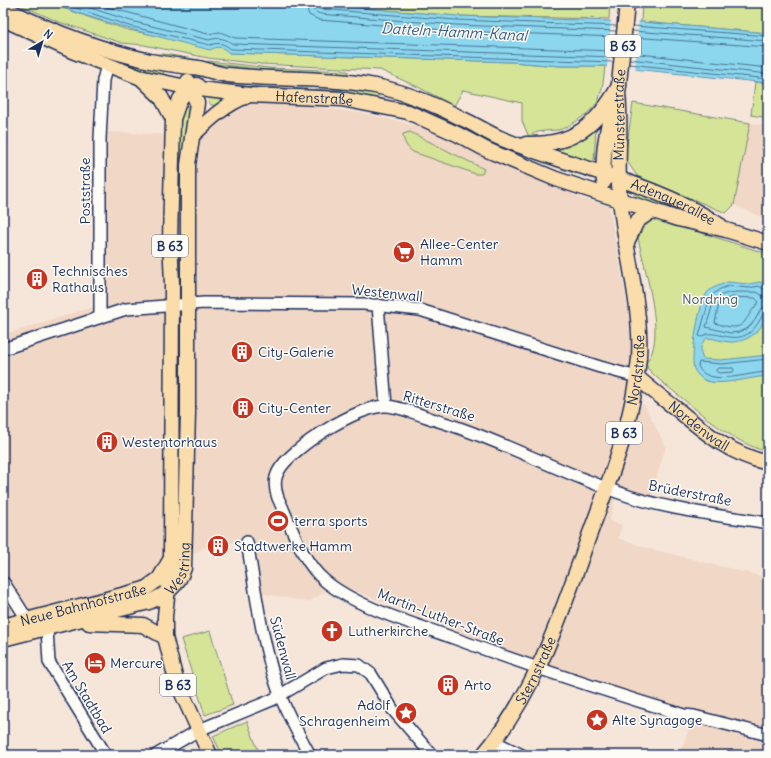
<svg xmlns="http://www.w3.org/2000/svg" width="771" height="758" font-family="Delius,sans-serif">
  <style>
    .built { fill: #f1d7c5 }
    .green { fill: #d6e497; stroke: #788a7a }
    .water { fill: #8cd7ed; stroke: #5f94b4 }
    .pier { fill: #f6e6da }
    .lines { fill: none; stroke-linecap: round; stroke-linejoin: round }
    .shore { stroke: #487297; stroke-width: 1 }
    .minor-casing { stroke: #1b2f5e; stroke-width: 14 }
    .major-casing { stroke: #1b2f5e; stroke-width: 17 }
    .minor { stroke: #fdfcf7; stroke-width: 11 }
    .major { stroke: #fbddab; stroke-width: 14 }
    .labels { text-anchor: middle; stroke-width: 3; stroke-linejoin: round; paint-order: stroke }
    .shield { fill: #fdfcf7; stroke: #5f6c8c; stroke-width: 1 }
    .shield-label { font-size: 13px; font-weight: bold; fill: #1b2f5e }
    .street-label { font-size: 14px; fill: #1b2f5e; stroke: #fdfcf7 }
    .poi-label { font-size: 14px; fill: #1b2f5e; stroke: #fdfcf7; text-anchor: start }
    .park-label { font-size: 14px; fill: #4a5c6c; stroke: #fdfcf7 }
    .water-label { font-size: 15px; font-style: italic; fill: #375982; stroke: #fdfcf7 }
  </style>
  <rect width="100%" height="100%" fill="#f6e6da"/>
  <filter id="ink" filterUnits="userSpaceOnUse"><feTurbulence type="fractalNoise" baseFrequency=".025" numOctaves="2"/><feDisplacementMap in="SourceGraphic" scale="8" xChannelSelector="R" yChannelSelector="G"/><feConvolveMatrix kernelMatrix="1 2 1 2 8 2 1 2 1" color-interpolation-filters="sRGB"/></filter>
  <g filter="url(#ink)">
    <path class="built" d="M277 102 367 114 417 126 581 198 609 206 633 337V359L627 405 612 460 533 660 337 584 309 602 260 593 250 539 203 548 152 580 3 621V335L103 304 107 132 203 136 226 114 244 104Z
      M750 123 768 126V220L734 205Z
      M644 404 666 447 650 498 613 487 636 408Z
      M611 494 616 496 609 521 622 525 618 538 647 548 768 578V755H679L694 715 546 666Z"/>
    <path class="green" d="M16 3H50L88 17 128 30 224 48 229 53 512 62 560 66H605C604 77 603 88 599 99 595 110 569 128 558 130 548 131 535 130 529 137L522 121V103L463 90 454 106 418 87 380 70 261 64 208 58 144 45 122 43 59 22Z
      M301 3H610L609 19 457 16Z
      M642 3H768V33L641 22Z
      M151 54H165L199 60 198 65Z
      M123 60 165 67 163 76 122 64 121 61Z
      M208 61 270 68 348 71V74L257 69 207 63Z
      M755 82 768 83V118L751 115Z
      M241 86 325 90 359 89 379 93 377 99 241 88Z
      M208 96 224 99V100L216 106 209 104Z
      M633 103 750 123 734 205 726 213 637 176 625 158Z
      M184 105 193 108 182 157V207C179 174 174 138 184 105Z
      M409 105 438 116 484 139 577 171 576 174 483 141Z
      M596 127 594 160 591 164 544 150 578 141Z
      M410 132 484 169 482 174H476L413 152C406 147 404 142 403 134Z
      M630 190 706 221 644 202Z
      M655 218 768 254V452C735 443 709 420 683 399 671 389 658 380 648 369L646 363C648 360 651 356 652 352 662 324 644 267 638 238L641 229Z
      M210 631 233 705 205 715 181 639Z
      M247 721 260 755H222L213 736Z"/>
    <path class="water" d="M50 3H301L457 16 641 22 768 33V83L605 66H560L512 62 229 53C222 46 218 46 210 50 156 36 103 23 50 3Z
      M728 282 749 284 760 282 764 284C769 291 767 300 767 308 766 327 751 342 731 342 722 342 715 338 707 338 700 344 699 351 703 359L721 360 768 355V376C751 377 719 387 704 380 700 377 696 374 694 369 690 357 699 303 707 293 711 287 722 285 728 282Z"/>
    <path class="pier" d="M611 19 639 20 635 71 607 68Z"/>
    <g class="lines">
      <path class="shore" d="M61 3 129 26 210 45C219 42 223 43 231 49L613 62
        M75 3 131 21 209 40C218 37 225 38 233 44L614 57
        M92 3 208 34 220 32 235 38 614 51
        M305 3 309 15 319 20 456 31 616 37
        M311 3C312 15 322 14 332 15L456 25 616 31
        M316 3 317 7 320 9 456 20 617 26
        M633 26 768 36
        M632 31 768 41
        M632 37 768 47
        M630 53 768 68
        M629 59 768 74
        M629 64 768 79
        M768 292 759 286 749 288 729 286 720 289 710 297 699 336 701 337C718 324 742 358 763 314L768 312
        M731 297 755 298 759 302C741 321 748 334 715 323L719 303Z
        M768 297 763 296 757 292C741 293 727 289 714 300L706 327 730 333 739 332 748 328 755 320 761 309 768 307
        M768 359 722 364 699 362 698 366C707 388 749 372 768 372
        M718 368H733L734 370 733 372 719 373 716 371Z"/>
      <g class="minor-casing">
        <path id="minor" d="M378 305 386 406
          M100 317V139L103 80 107 65
          M3 349 126 309 204 303 364 304 420 310 600 367 637 377
          M768 523C718 515 665 510 617 492 555 470 496 438 432 419 418 414 401 407 386 406 359 405 290 448 278 472 274 480 275 490 278 498 291 525 301 560 324 580 354 606 411 623 448 636 526 665 604 691 684 715L694 716 768 735
          M247 542C256 593 262 646 280 695 288 716 299 735 310 755
          M4 583 27 619
          M47 629 49 662 106 755
          M495 742 522 755
          M156 755 199 730 272 700 326 668 343 664 359 665 371 674 393 710 432 755"/>
      </g>
      <g class="major-casing">
        <g id="major">
          <path id="s1" d="M3 12 8 10C53 32 101 50 150 61 166 64 183 66 199 68 209 70 218 74 228 75 277 80 327 77 375 86 406 92 436 105 463 119 476 125 488 133 500 138 573 168 655 182 721 226"/>
          <path id="s2" d="M3 19 72 51 139 77 191 88 250 95 342 99 408 112 457 134 487 150 556 179 678 219 726 230 768 243"/>
          <path d="M141 78 161 97 173 119"/>
          <path d="M197 85 187 91 180 99 173 119 170 240 172 283 171 560 165 616V637L176 680 210 755"/>
          <path d="M194 134C211 118 226 104 247 96"/>
          <path d="M526 144C573 146 597 125 619 86"/>
          <path d="M604 182C602 153 606 128 615 102"/>
          <path d="M626 244 637 221 652 211"/>
          <path id="s3" d="M637 377C650 389 664 399 678 410 707 434 730 454 768 463"/>
          <path d="M89 623 143 625 165 637"/>
          <path id="s4" d="M3 626 145 589 159 579 170 560"/>
          <path id="s5" d="M3 639 149 602C166 595 178 586 184 568L188 412V165L197 103 188 81"/>
          <path id="s6" d="M483 755C536 693 562 612 589 536 610 479 634 419 639 358 642 305 625 252 620 199 616 164 622 129 618 94L627 3"/>
        </g>
      </g>
      <use href="#minor" class="minor"/>
      <use href="#major" class="major"/>
    </g>
  </g>
  <defs>
    <g id="supermarket-disc" transform="scale(1.15)"><circle r="9.5" fill="#c8321e" stroke="#fdfcf7"/><path d="M-6-5.5h2.5l.6 2H6L4.5 2H-2.5L-4.4-4H-6ZM-1.5 3.2a1.3 1.3 0 1 0 .1 0ZM3 3.2a1.3 1.3 0 1 0 .1 0Z" fill="#fff"/></g>
    <g id="building-disc" transform="scale(1.15)"><circle r="9.5" fill="#c8321e" stroke="#fdfcf7"/><path d="M-4-6H4V6H1V3H-1V6H-4ZM-2.5-4.3h1.7v1.8h-1.7ZM.8-4.3h1.7v1.8H.8ZM-2.5-1h1.7V.8h-1.7ZM.8-1h1.7V.8H.8Z" fill="#fff"/></g>
    <g id="stadium-disc" transform="scale(1.15)"><circle r="9.5" fill="#c8321e" stroke="#fdfcf7"/><path d="M0-5a6.5 5 0 1 0 0 10a6.5 5 0 1 0 0-10ZM-3.5-1.8h7v3.6h-7Z" fill="#fff"/></g>
    <g id="church-disc" transform="scale(1.15)"><circle r="9.5" fill="#c8321e" stroke="#fdfcf7"/><path d="M-1.2-6h2.4v3.5h3.3v2.4h-3.3V6h-2.4V-.1h-3.3v-2.4h3.3Z" fill="#fff"/></g>
    <g id="hotel-disc" transform="scale(1.15)"><circle r="9.5" fill="#c8321e" stroke="#fdfcf7"/><path d="M-6-4.5h1.5V1H6V5H4.5V3h-9V5H-6ZM-4 0a1.8 1.8 0 1 1 3.6 0ZM.5 0V-2.5h3Q6-2.5 6 0Z" fill="#fff"/></g>
    <g id="sight-disc" transform="scale(1.15)"><circle r="9.5" fill="#c8321e" stroke="#fdfcf7"/><path d="M0-6L1.8-2.2L6-1.7L2.9 1.2L3.7 5.4L0 3.3L-3.7 5.4L-2.9 1.2L-6-1.7L-1.8-2.2Z" fill="#fff"/></g>
  </defs>
  <g fill-rule="evenodd">
    <use href="#supermarket-disc" x="404" y="252"/>
    <use href="#building-disc" x="37" y="279"/>
    <use href="#building-disc" x="242" y="352"/>
    <use href="#building-disc" x="243" y="408"/>
    <use href="#building-disc" x="107" y="442"/>
    <use href="#stadium-disc" x="278" y="521"/>
    <use href="#building-disc" x="218" y="546"/>
    <use href="#church-disc" x="332" y="631"/>
    <use href="#hotel-disc" x="95" y="663"/>
    <use href="#building-disc" x="448" y="685"/>
    <use href="#sight-disc" x="406" y="713"/>
    <use href="#sight-disc" x="597" y="720"/>
  </g>
  <g class="labels">
    <g class="shield">
      <rect x="605" y="35" width="36" height="22" rx="3"/>
      <rect x="152" y="235" width="36" height="22" rx="3"/>
      <rect x="606" y="422" width="36" height="22" rx="3"/>
      <rect x="160" y="674" width="36" height="22" rx="3"/>
    </g>
    <g class="shield-label">
      <text x="623" y="51">B 63</text>
      <text x="170" y="251">B 63</text>
      <text x="624" y="438">B 63</text>
      <text x="178" y="690">B 63</text>
    </g>
    <g class="street-label">
      <text dy="5" stroke="none"><textPath href="#s2" startOffset="325">Hafenstraße</textPath></text>
      <text dy="5" stroke="none"><textPath href="#s6" startOffset="675">Münsterstraße</textPath></text>
      <text transform="translate(85 191) rotate(-90)" y="5">Poststraße</text>
      <text dy="5" stroke="none"><textPath href="#s1" startOffset="704">Adenauerallee</textPath></text>
      <text transform="translate(387 293) rotate(6)" y="5">Westenwall</text>
      <text dy="5" stroke="none"><textPath href="#s6" startOffset="418">Nordstraße</textPath></text>
      <text transform="translate(439 406) rotate(17)" y="5">Ritterstraße</text>
      <text dy="5" stroke="none"><textPath href="#s3" startOffset="79">Nordenwall</textPath></text>
      <text transform="translate(690 493) rotate(11)" y="5">Brüderstraße</text>
      <text dy="5" stroke="none"><textPath href="#s5" startOffset="199">Westring</textPath></text>
      <text dy="5" stroke="none"><textPath href="#s4" startOffset="83">Neue Bahnhofstraße</textPath></text>
      <text transform="translate(441 617) rotate(21)" y="5">Martin-Luther-Straße</text>
      <text transform="translate(283 648) rotate(75)" y="5">Südenwall</text>
      <text dy="5" stroke="none"><textPath href="#s6" startOffset="100">Sternstraße</textPath></text>
      <text transform="translate(87 697) rotate(59)" y="5">Am Stadtbad</text>
    </g>
    <g class="poi-label">
      <text x="420" y="249">Allee-Center<tspan x="420" dy="16">Hamm</tspan></text>
      <text x="52" y="276">Technisches<tspan x="52" dy="16">Rathaus</tspan></text>
      <text x="258" y="357">City-Galerie</text>
      <text x="258" y="413">City-Center</text>
      <text x="122" y="447">Westentorhaus</text>
      <text x="294" y="526">terra sports</text>
      <text x="234" y="551">Stadtwerke Hamm</text>
      <text x="348" y="636">Lutherkirche</text>
      <text x="110" y="668">Mercure</text>
      <text x="464" y="690">Arto</text>
      <text x="390" y="710" text-anchor="end">Adolf<tspan x="390" dy="16">Schragenheim</tspan></text>
      <text x="612" y="725">Alte Synagoge</text>
    </g>
    <g class="park-label">
      <text x="710" y="304">Nordring</text>
    </g>
    <g class="water-label">
      <text transform="translate(454 32) rotate(3)" y="5">Datteln-Hamm-Kanal</text>
    </g>
  </g>
  <rect width="771" height="758" fill="none" stroke="#fdfcf7" stroke-width="16"/>
  <rect x="8" y="8" width="755" height="742" fill="none" stroke="#1b2f5e" stroke-width="1.5" filter="url(#ink)"/>
  <g transform="translate(42 42) rotate(38)" stroke="#fdfcf7" stroke-width="3" paint-order="stroke">
  <path d="M0-3L7 15L0 10L-7 15Z" fill="#1b2f5e"/>
  <text y="-6" font-size="11" font-weight="bold" text-anchor="middle" fill="#1b2f5e">N</text>
  </g>
</svg>
